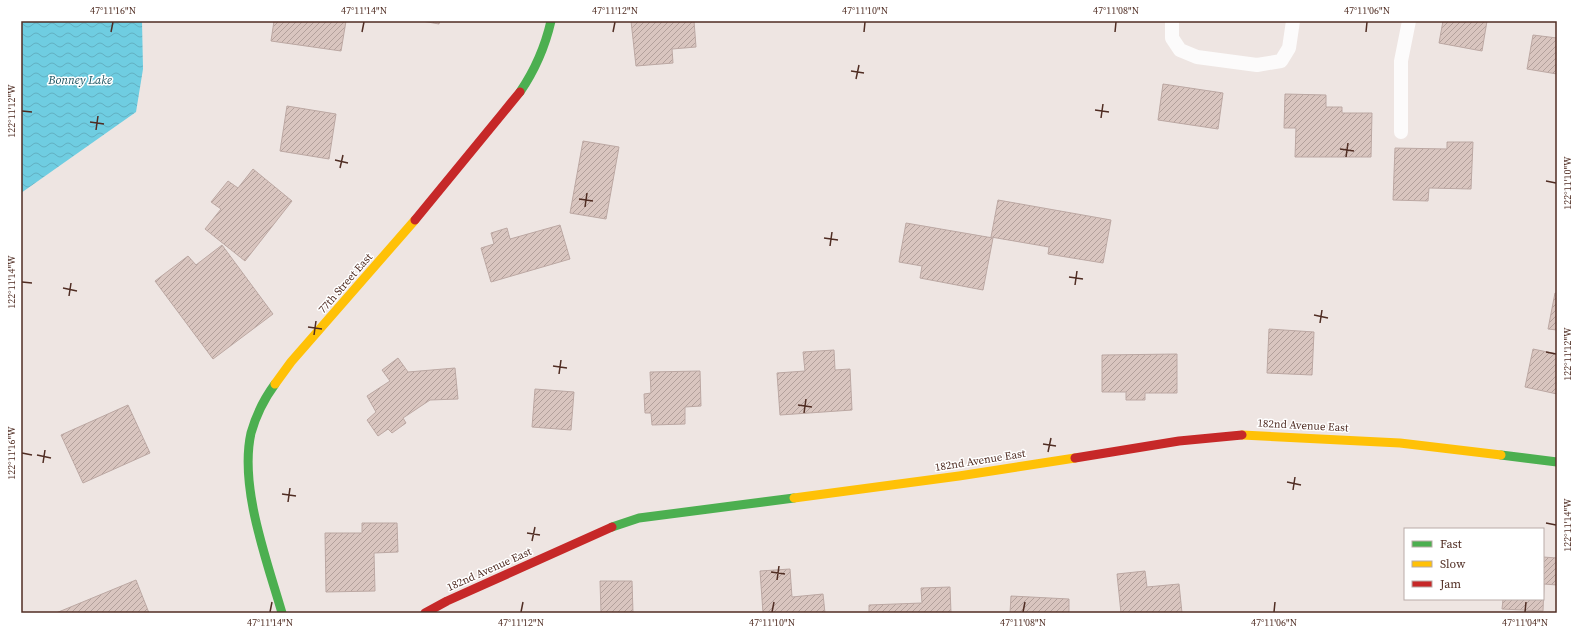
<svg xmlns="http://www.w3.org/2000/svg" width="1578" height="634" font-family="'Source Serif 4',serif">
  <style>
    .water { fill: url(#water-waves) }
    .building { fill: url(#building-hatch); stroke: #bca8a3 }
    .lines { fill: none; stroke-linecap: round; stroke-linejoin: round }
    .lane { stroke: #fcfbfb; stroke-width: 14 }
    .fast { stroke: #4caf50; stroke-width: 9 }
    .slow { stroke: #ffc107; stroke-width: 9 }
    .jam { stroke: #c62828; stroke-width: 9 }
    .ticks { fill: none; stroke: #502d23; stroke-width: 1.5 }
    .labels { text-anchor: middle; stroke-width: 3; stroke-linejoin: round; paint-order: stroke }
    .street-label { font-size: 11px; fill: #502d23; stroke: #fff }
    .water-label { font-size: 12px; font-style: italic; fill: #1b5360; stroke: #fff }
    .neatline { fill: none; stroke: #502d23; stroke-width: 1.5 }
    .ticks-label { font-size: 10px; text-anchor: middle; fill: #502d23 }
  </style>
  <defs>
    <pattern id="water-waves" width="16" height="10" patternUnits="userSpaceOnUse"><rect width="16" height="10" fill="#6fcde1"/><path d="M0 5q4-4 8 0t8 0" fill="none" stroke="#62b0c1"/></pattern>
    <pattern id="building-hatch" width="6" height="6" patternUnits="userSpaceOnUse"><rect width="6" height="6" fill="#d9c5bf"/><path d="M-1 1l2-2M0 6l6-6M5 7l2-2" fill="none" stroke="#b2a09b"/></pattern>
  </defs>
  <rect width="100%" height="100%" fill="#eee5e2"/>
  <path class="water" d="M21 21H142L143 69 136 112 21 193Z"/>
  <path class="building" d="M274 21H346L341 51 271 41Z
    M422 21H440L439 24Z
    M631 21H694L696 47 672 49 673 63 636 66Z
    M1443 21H1487L1482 51 1439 43Z
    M1533 35 1557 38V74L1527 69Z
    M1163 84 1223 93 1218 129 1158 120Z
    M1285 94 1326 95V107H1342V113H1372L1371 157H1295L1296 128H1284Z
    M287 106 336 114 329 159 280 151Z
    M583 141 619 147 606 219 570 213Z
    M1447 142H1473L1471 189 1429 188 1428 201 1393 200 1395 148 1447 149Z
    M253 169 292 201 245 261 205 229 221 209 211 202 228 181 238 188Z
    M998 200 1111 220 1103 263 1048 254 1049 247 991 237Z
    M906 223 993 238 983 290 920 278 922 266 899 262Z
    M560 225 570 259 491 282 481 248 494 244 491 233 507 228 510 239Z
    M222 245 273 314 213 359 155 281 188 256 196 265Z
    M1555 293H1557V330L1548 329Z
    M1269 329 1314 332 1312 375 1267 373Z
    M1533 349 1557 354V394L1525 387Z
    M834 350 835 370 850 369 852 410 780 415 777 373 805 371 803 352Z
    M1177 354V393H1145V400H1126V392H1102V355Z
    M398 358 408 372 455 368 458 399 430 400 403 418 406 423 392 433 388 429 378 436 367 420 376 412 367 396 390 381 382 370Z
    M700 371 701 406 685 407V424L652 425 651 413H645L644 394 651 393 650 372Z
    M535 389 574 392 571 430 532 427Z
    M128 405 150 453 83 483 61 435Z
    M362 523H397L398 552 374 553 375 591 326 592 325 533H362Z
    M1543 557 1557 558V585L1544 584 1543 611 1502 609 1503 599H1543Z
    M790 569 792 597 823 594 825 613H763L760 571Z
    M1145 571 1147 587 1179 584 1182 613H1121L1117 574Z
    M136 580 149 613H56Z
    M600 581H632L633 613H601Z
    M950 587 951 613H869V605L922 603 921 588Z
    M1011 596 1069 599V613H1010Z"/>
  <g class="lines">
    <path class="lane" d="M1172 21V38L1180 50 1197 57 1257 65 1281 61 1289 48 1293 21
      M1401 132V61L1409 21"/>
    <path class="fast" d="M520 92C535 70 545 47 551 21
      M275 384C264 399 256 415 251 433 239 487 267 561 282 613
      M1501 455 1557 462
      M612 527 639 518 794 498"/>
    <path class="slow" d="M275 384 291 362 415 220
      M1242 435 1400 443 1501 455
      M794 498 959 476 1075 458"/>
    <path class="jam" d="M415 220 502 114 520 92
      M1075 458 1179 441 1242 435
      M425 613 447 601 612 527"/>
  </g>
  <path class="ticks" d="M111 32 113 22M362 32 364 22M613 32 615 22M864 32 865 22M1115 32 1116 22M1366 32 1367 22M851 71 864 73M856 79 859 65M1095 110 1109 112M22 111 32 112M1101 118 1103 104M90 122 104 124M96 130 98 116M1340 149 1354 151M1346 157 1348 143M335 160 348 163M340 168 343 155M1546 181 1556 183M579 199 593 201M585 207 587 193M824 238 838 240M830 246 832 232M1069 277 1083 279M22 282 32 283M1075 285 1077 271M63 288 77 291M69 296 71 283M1314 315 1328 318M1320 323 1322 310M308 327 322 329M314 335 316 321M1546 352 1556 354M553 366 567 368M559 374 561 360M798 405 812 407M804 413 806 399M1043 444 1056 446M1048 452 1051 438M22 453 32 455M37 455 51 458M43 463 45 450M1287 482 1301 485M1293 490 1295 477M282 494 296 496M288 502 290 488M1546 523 1556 525M527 533 540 535M532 541 535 527M771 572 785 574M777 580 779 566M270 612 272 602M521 612 523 602M772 612 774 602M1023 612 1025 602M1274 612 1275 602M1525 612 1526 602"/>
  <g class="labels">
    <g class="street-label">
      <text transform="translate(345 283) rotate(-49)" y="4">77th Street East</text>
      <text transform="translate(1303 425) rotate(3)" y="4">182nd Avenue East</text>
      <text transform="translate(980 460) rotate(-9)" y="4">182nd Avenue East</text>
      <text transform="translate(489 569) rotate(-24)" y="4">182nd Avenue East</text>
    </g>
    <g class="water-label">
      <text x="80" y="84">Bonney Lake</text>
    </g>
  </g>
  <rect width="1578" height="634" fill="none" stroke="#ffffff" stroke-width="44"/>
  <rect x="1404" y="528" width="140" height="72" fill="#ffffff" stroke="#b9aba7"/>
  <rect x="1412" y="541" width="20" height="6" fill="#4caf50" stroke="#b9aba7"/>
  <text x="1440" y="548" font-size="12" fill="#502d23">Fast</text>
  <rect x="1412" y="561" width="20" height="6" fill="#ffc107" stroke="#b9aba7"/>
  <text x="1440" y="568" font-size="12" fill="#502d23">Slow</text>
  <rect x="1412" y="581" width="20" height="6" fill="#c62828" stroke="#b9aba7"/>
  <text x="1440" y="588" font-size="12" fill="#502d23">Jam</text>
  <rect x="22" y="22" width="1534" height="590" class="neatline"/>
  <g class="ticks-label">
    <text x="113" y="14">47°11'16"N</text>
    <text x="364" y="14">47°11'14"N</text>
    <text x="615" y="14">47°11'12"N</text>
    <text x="865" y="14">47°11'10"N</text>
    <text x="1116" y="14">47°11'08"N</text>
    <text x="1367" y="14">47°11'06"N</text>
    <text transform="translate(11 111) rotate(-90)" y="4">122°11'12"W</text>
    <text transform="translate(1567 183) rotate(-90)" y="4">122°11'10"W</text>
    <text transform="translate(11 282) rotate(-90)" y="4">122°11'14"W</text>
    <text transform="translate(1567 354) rotate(-90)" y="4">122°11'12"W</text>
    <text transform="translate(11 453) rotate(-90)" y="4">122°11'16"W</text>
    <text transform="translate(1567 525) rotate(-90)" y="4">122°11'14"W</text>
    <text x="270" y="626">47°11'14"N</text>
    <text x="521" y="626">47°11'12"N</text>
    <text x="772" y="626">47°11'10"N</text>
    <text x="1023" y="626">47°11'08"N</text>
    <text x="1274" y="626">47°11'06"N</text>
    <text x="1525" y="626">47°11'04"N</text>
  </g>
</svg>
